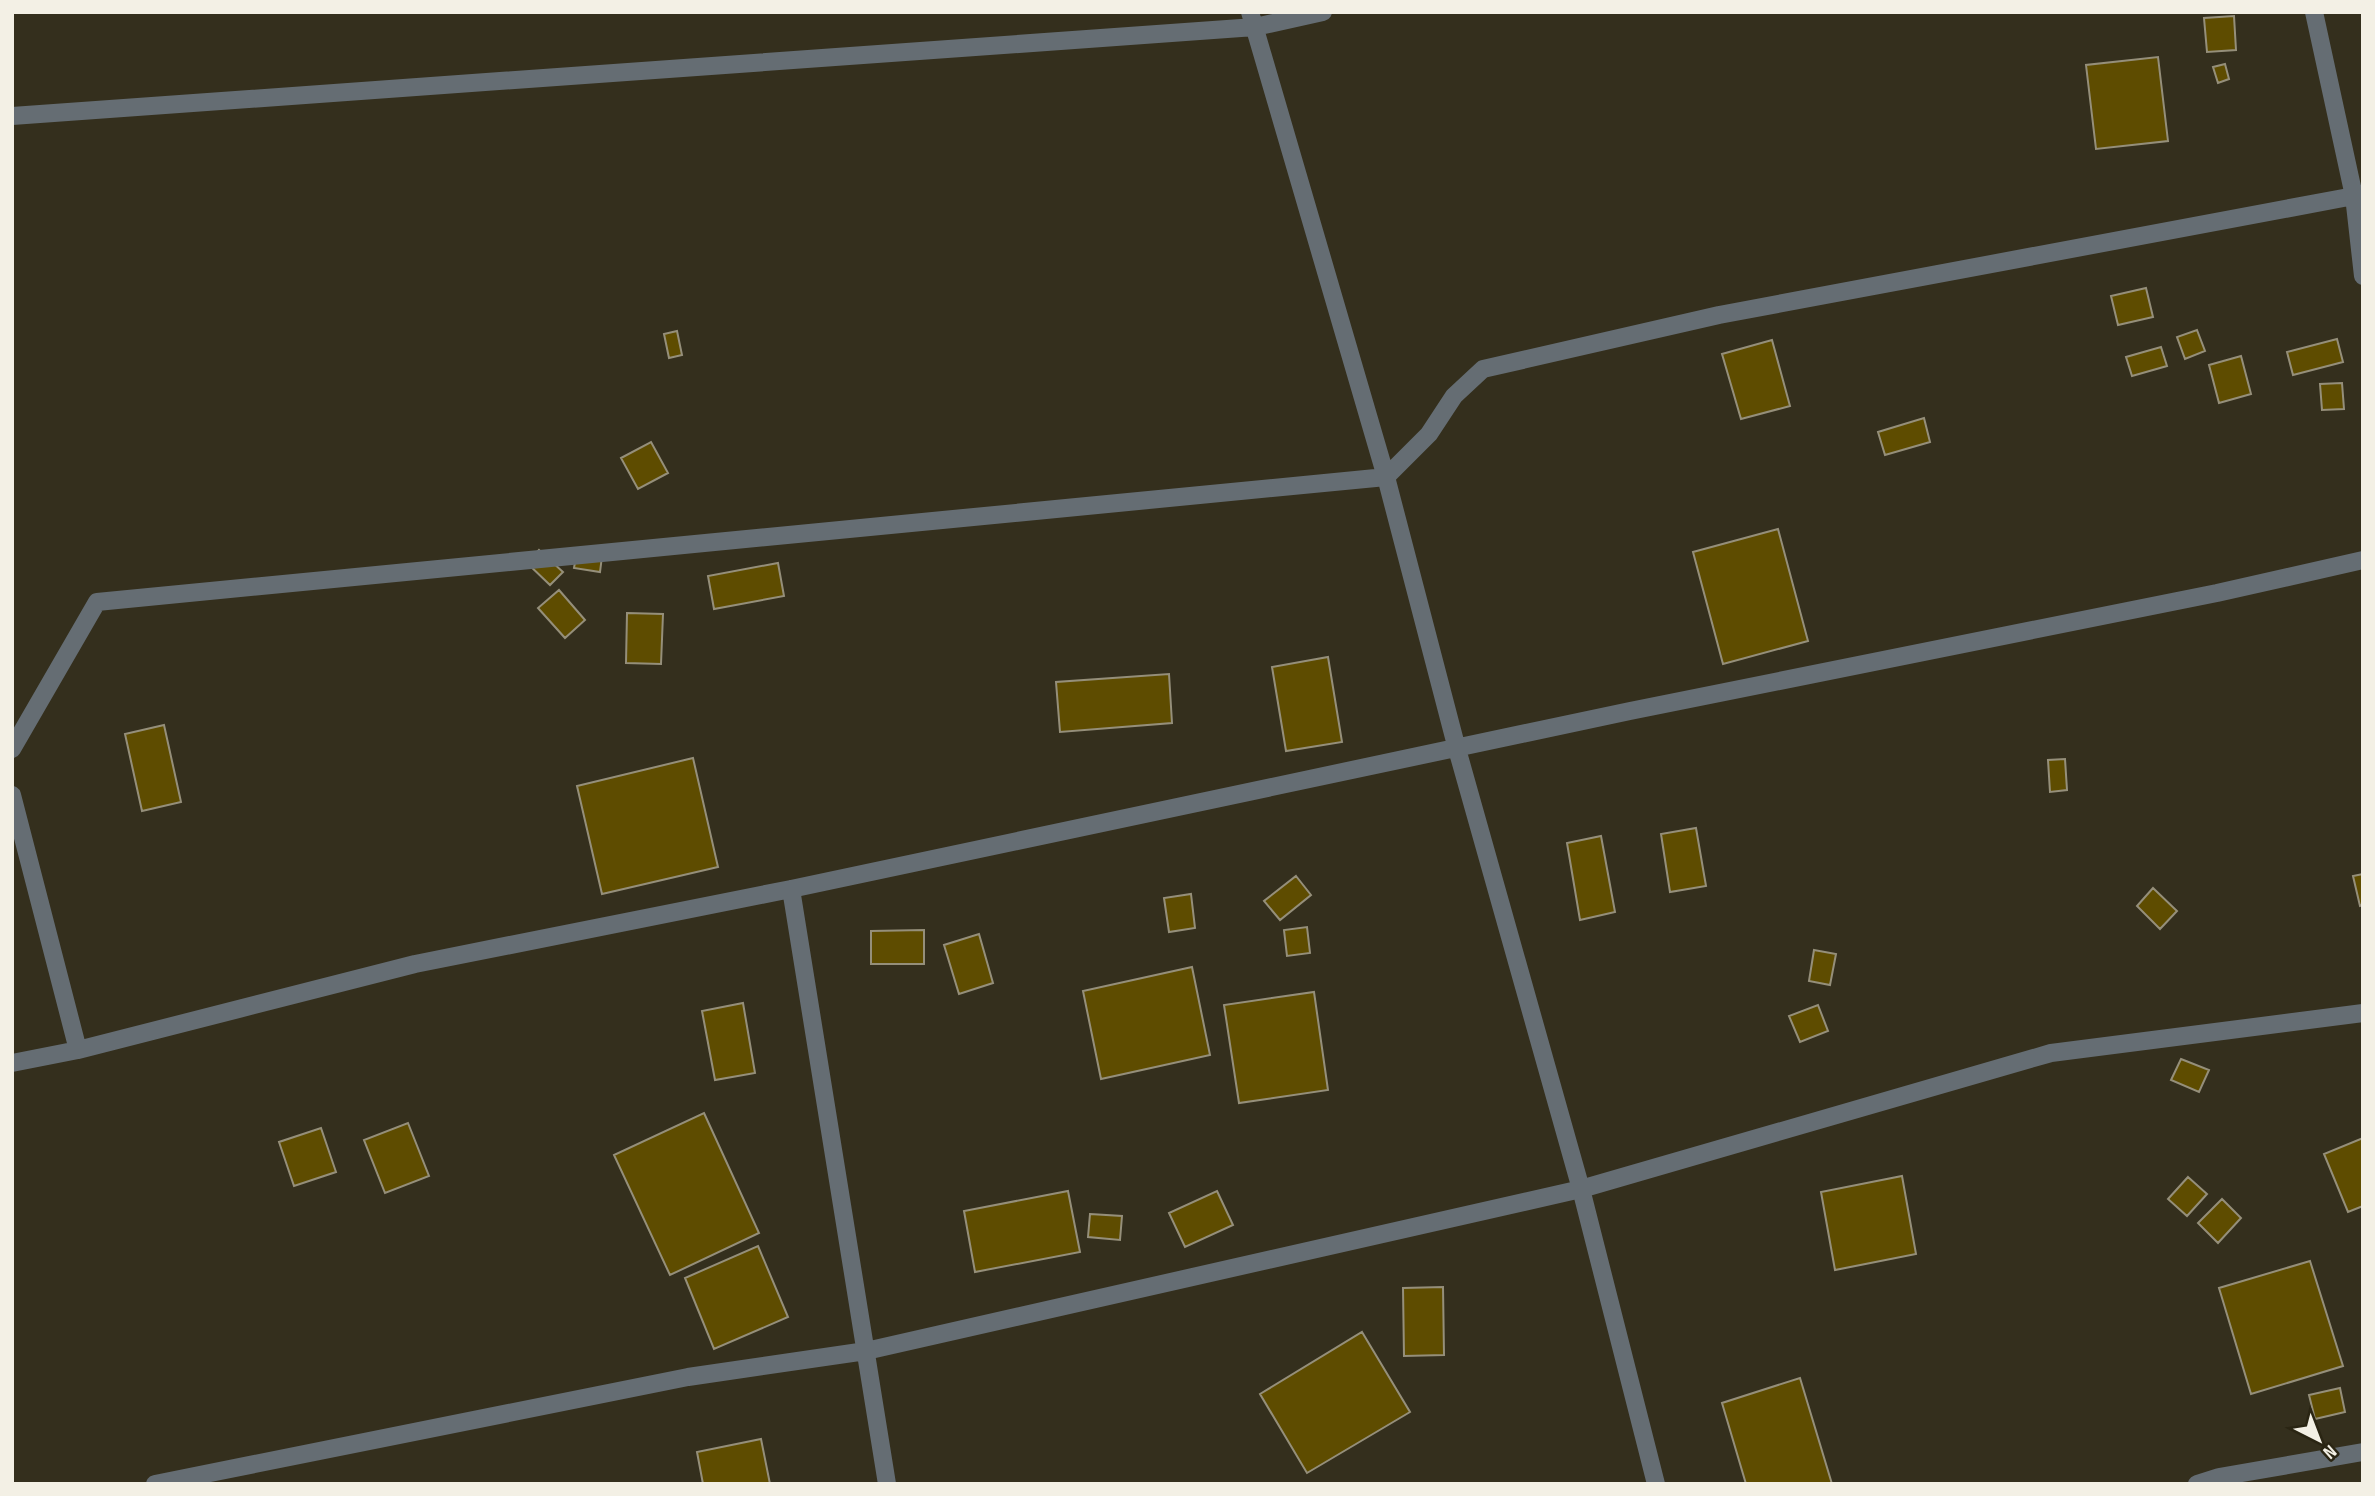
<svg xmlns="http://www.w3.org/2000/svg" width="2375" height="1496" font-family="'Sofia Sans Condensed',sans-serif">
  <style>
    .building { fill: #5e4c00; stroke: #958f7a; stroke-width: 2 }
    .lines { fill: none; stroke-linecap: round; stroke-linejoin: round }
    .street { stroke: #656d73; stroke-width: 18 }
  </style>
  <rect width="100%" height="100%" fill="#342f1d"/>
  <path class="building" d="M2234 16 2236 50 2207 52 2204 18Z
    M2158 57 2168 141 2096 149 2086 65Z
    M2225 64 2229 79 2218 83 2213 67Z
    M2146 288 2153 317 2118 325 2111 296Z
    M2197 330 2205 351 2185 359 2177 337Z
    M677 331 682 355 669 358 664 334Z
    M2337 339 2343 362 2293 375 2287 352Z
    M1772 340 1790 406 1741 419 1722 354Z
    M2161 347 2167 366 2132 376 2126 357Z
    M2241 356 2251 394 2219 403 2209 365Z
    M2342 383 2344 409 2322 410 2320 384Z
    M1924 418 1930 442 1885 455 1878 432Z
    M651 442 668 473 638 489 621 458Z
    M1778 529 1808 641 1723 664 1693 552Z
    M539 550 563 572 550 585 527 563Z
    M577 551 602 556 600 572 574 568Z
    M778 563 784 596 714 609 708 576Z
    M559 590 585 620 565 638 538 608Z
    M627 613 663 614 661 664 626 663Z
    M1328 657 1342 742 1286 751 1272 667Z
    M1169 674 1172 723 1060 732 1056 682Z
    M164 725 181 802 142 811 125 734Z
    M693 758 718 867 602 894 577 786Z
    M2065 759 2067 790 2050 792 2048 760Z
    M1696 828 1706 886 1670 892 1661 834Z
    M1601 836 1615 912 1580 920 1567 843Z
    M2363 874V905L2360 906 2353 876Z
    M1296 876 1311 895 1280 920 1264 901Z
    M2153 888 2177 911 2160 929 2137 906Z
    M1191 894 1195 928 1169 932 1164 898Z
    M1307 927 1310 953 1287 956 1284 930Z
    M924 930V964H871V931Z
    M979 934 993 983 959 994 944 945Z
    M1814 950 1836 954 1830 985 1809 981Z
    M1192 967 1210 1055 1101 1079 1083 991Z
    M1314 992 1328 1090 1239 1103 1224 1005Z
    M743 1003 755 1073 715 1080 702 1011Z
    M1818 1005 1828 1031 1800 1042 1789 1016Z
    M2181 1059 2209 1070 2199 1092 2171 1080Z
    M704 1113 759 1233 670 1275 614 1155Z
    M408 1123 429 1176 385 1193 364 1140Z
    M321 1128 336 1172 294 1186 279 1142Z
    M2363 1138V1206L2348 1212 2324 1154Z
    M1902 1176 1916 1254 1835 1270 1821 1192Z
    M2188 1177 2207 1194 2187 1216 2168 1199Z
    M1068 1191 1080 1252 975 1272 964 1211Z
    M1217 1191 1233 1225 1185 1247 1169 1213Z
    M2222 1199 2241 1218 2218 1243 2198 1223Z
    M1090 1214 1122 1216 1120 1240 1088 1237Z
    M758 1246 788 1317 714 1349 685 1278Z
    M2310 1261 2343 1366 2251 1394 2219 1288Z
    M1443 1287 1444 1355 1404 1356 1403 1288Z
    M1362 1332 1410 1412 1307 1473 1260 1394Z
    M1800 1378 1832 1484H1746L1722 1403Z
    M2340 1388 2345 1412 2315 1419 2309 1395Z
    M761 1439 770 1484H703L697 1452Z"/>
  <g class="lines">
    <path class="street" d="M12 116 1255 27 1323 12
      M2363 194 2354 196 2363 276
      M12 749 97 602 1386 477 1250 12
      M12 795 78 1050
      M791 889 887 1484
      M12 1063 78 1050 415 964 791 889 1630 711 2217 593 2363 560
      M155 1484 688 1377 866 1351 1581 1189 2051 1053 2363 1013
      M1656 1484 1581 1189 1457 749 1386 477 1429 434 1454 396 1483 369 1719 315 2354 196 2314 12
      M2197 1484 2219 1477 2363 1452"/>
  </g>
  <rect width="2375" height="1496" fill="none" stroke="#f3f0e5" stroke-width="28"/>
  <g transform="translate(2319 1440) rotate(138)" stroke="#2a2513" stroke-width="5" paint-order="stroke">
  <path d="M0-5L12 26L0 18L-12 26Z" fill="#f3f0e5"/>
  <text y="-10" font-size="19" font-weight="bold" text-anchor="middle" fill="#f3f0e5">N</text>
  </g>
</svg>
